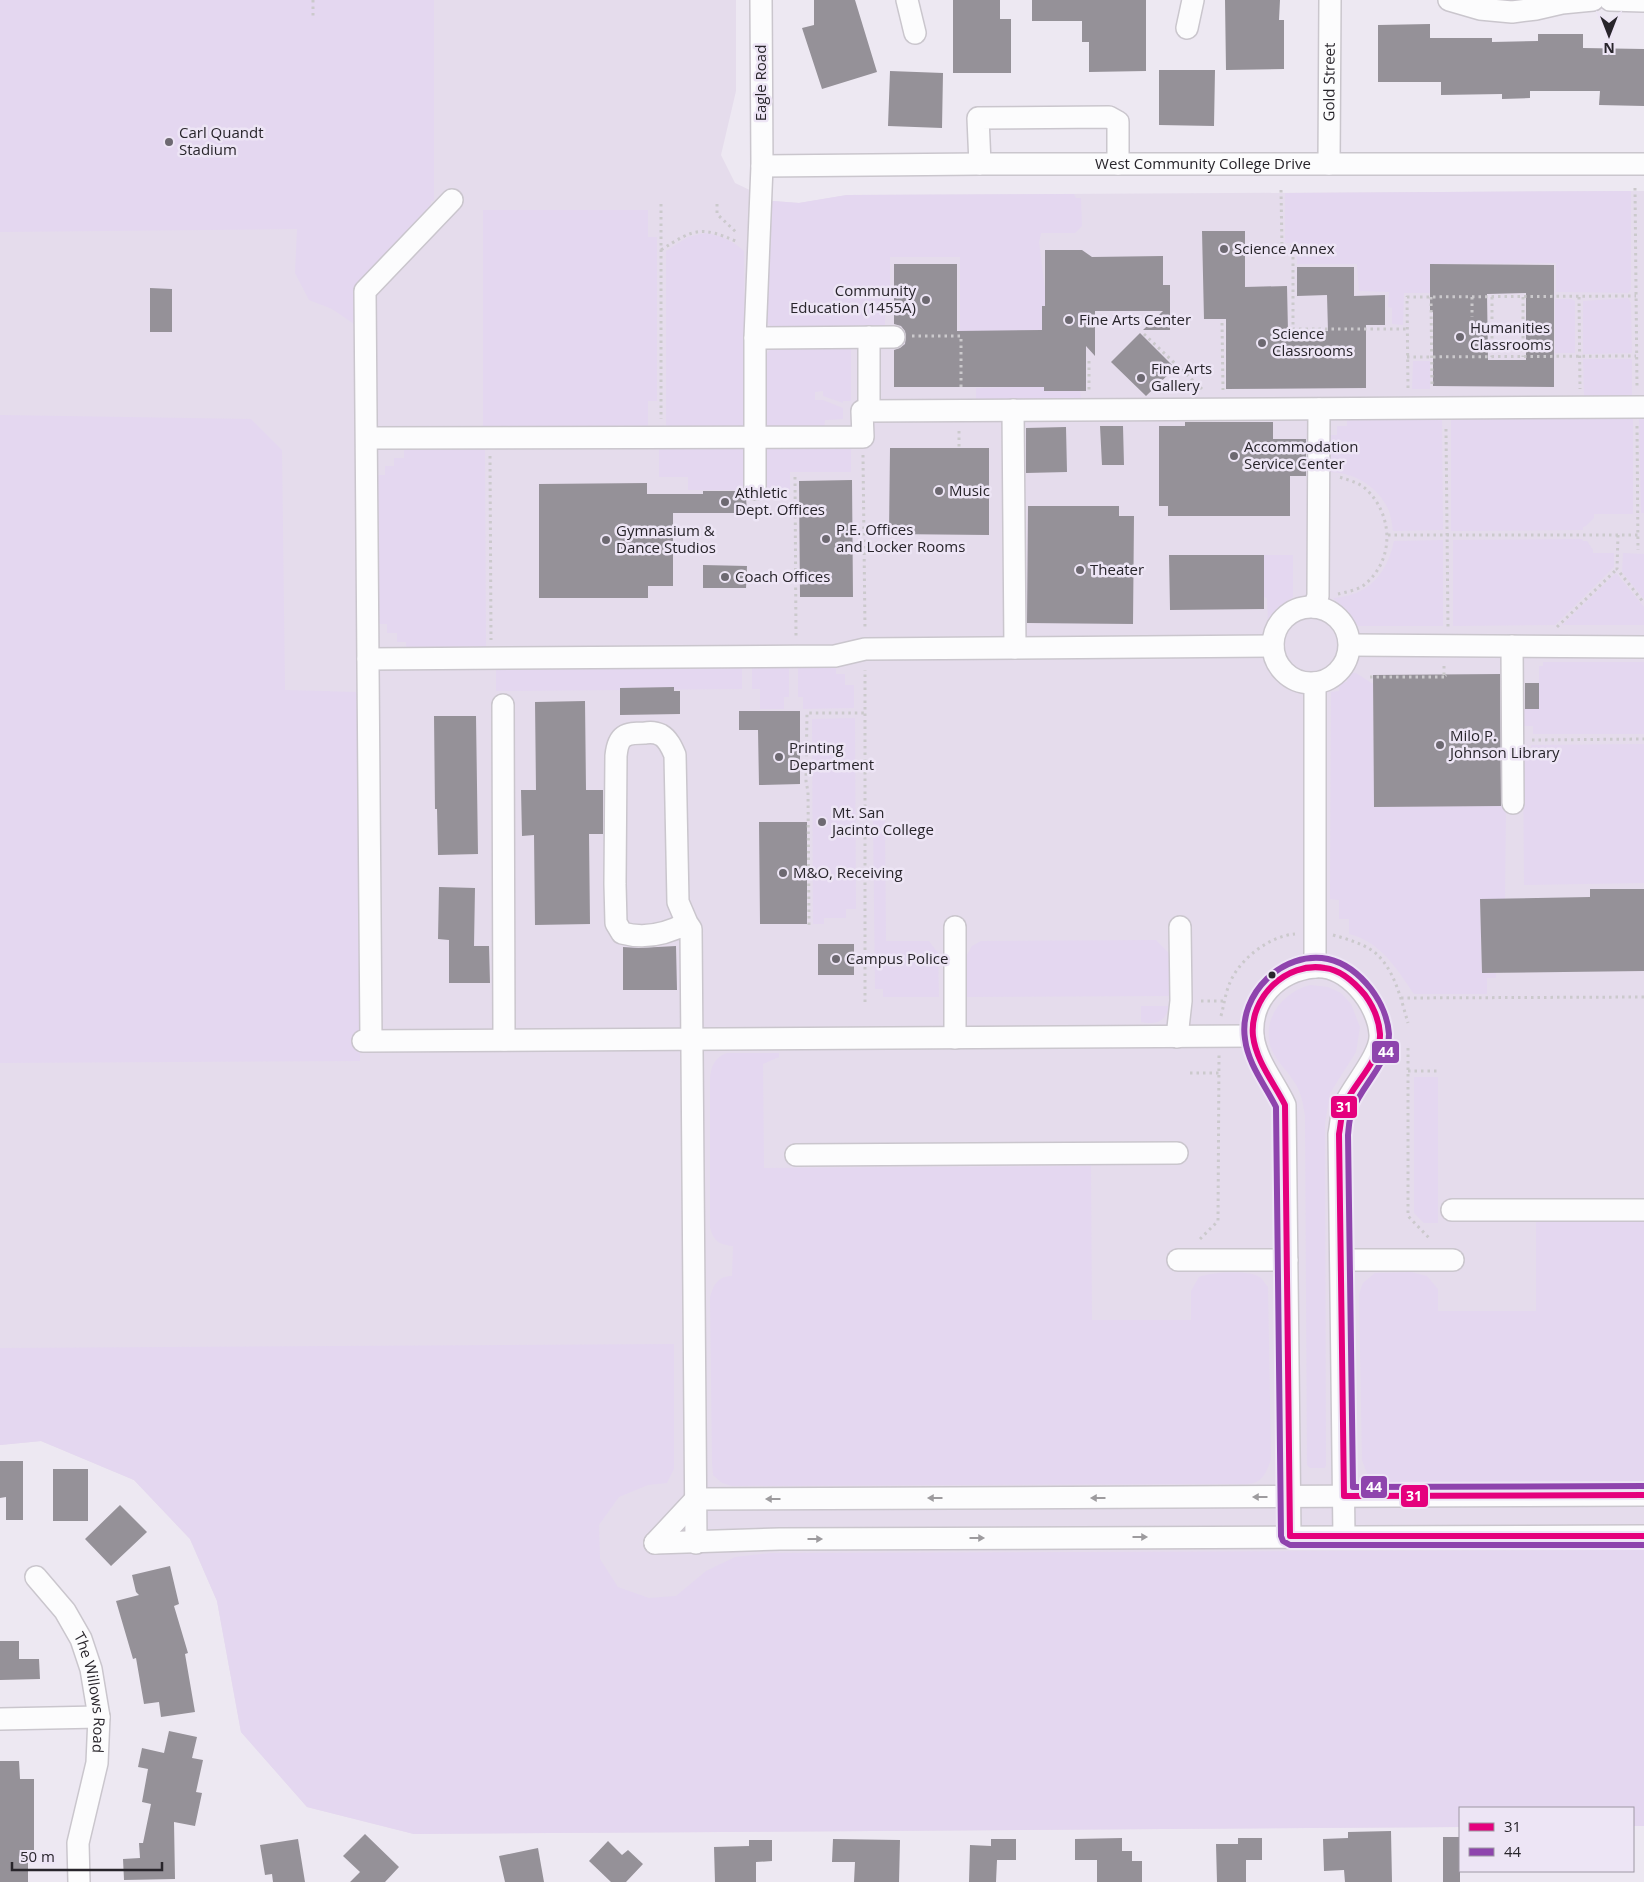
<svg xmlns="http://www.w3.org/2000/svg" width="1644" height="1882" font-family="'Open Sans',sans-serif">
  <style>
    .built { fill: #e5dcec }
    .green { fill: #e4d7f0 }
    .building { fill: #959198; fill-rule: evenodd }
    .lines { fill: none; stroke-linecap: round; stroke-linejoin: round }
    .minor-casing { stroke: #cac6cd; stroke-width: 24 }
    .path { stroke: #cbc9cc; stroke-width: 3; stroke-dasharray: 2.5 4; stroke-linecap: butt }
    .minor { stroke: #fcfcfd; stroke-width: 21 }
    .bus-1-casing { stroke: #ede5f5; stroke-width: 10 }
    .bus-2-casing { stroke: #ede5f5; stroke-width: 10 }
    .bus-1 { stroke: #e5007d; stroke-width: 6 }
    .bus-2 { stroke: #8e44ad; stroke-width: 6 }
    .oneway { fill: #9d9b9e }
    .poi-dot { fill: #6d6971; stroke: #ede5f5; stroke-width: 2 }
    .bus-dot { fill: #28252b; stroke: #ede5f5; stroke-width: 2 }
    .labels { text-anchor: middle; stroke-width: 5; stroke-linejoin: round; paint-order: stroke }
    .street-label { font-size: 15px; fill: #28252b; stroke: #ede5f5 }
    .poi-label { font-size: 15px; fill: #28252b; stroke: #ede5f5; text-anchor: start }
    .line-badge { stroke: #ede5f5; stroke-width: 2 }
    .badge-label { font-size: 14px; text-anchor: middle; font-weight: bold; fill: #fff }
  </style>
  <rect width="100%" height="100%" fill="#ede8f2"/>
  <path class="built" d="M0 0H736V91L721 155 735 183 773 201 799 203 847 195 1644 191V1826H1633V1808H1460V1827L414 1834 307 1807 241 1732 217 1601 190 1539 134 1480 41 1441 0 1445Z"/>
  <path class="green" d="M0 0H434V201H431V209L358 283 357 326 332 309 309 300 295 273 297 229 0 232Z
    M1631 191V289L1628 293 1556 292V263L1431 264 1430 293H1404L1403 325 1392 324V308L1388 307 1389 292 1359 291 1357 264H1297V243H1285V193Z
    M1074 194 1076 198H1081L1082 226 1075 233H1041L1039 242 1045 289V306L1080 391 1081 400H976V388L1015 387V364L960 332V257H890V301H885V328L783 329 772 327 765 320V211L773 201 799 203 847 195Z
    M483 210H648V237H657V401H648V429H483Z
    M705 233C720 235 733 241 744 251L745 429H666V251L688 237Z
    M1628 298 1631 303 1632 353 1583 354V301Z
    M1555 299H1571L1575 301V353H1555Z
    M851 346V401H843V403L823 396V391L815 392V400H823L843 408V419L825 420 824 428 765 429 764 357 772 348Z
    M1583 359H1632V397H1584Z
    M1413 361H1430V389H1412Z
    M0 415 251 419 282 450 285 690 358 692 360 1061 0 1063Z
    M1633 415V514H1594V518L1586 526 1583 527V530L1451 531V416Z
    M1639 416H1644V513H1641Z
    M1347 417H1442L1443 530 1393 531C1392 524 1391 517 1389 511 1379 487 1354 472 1329 472V435H1337V426H1347Z
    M764 446H851V472H790V490H764Z
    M659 447H745V490H688V477H659Z
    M485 448 486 650 406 651V642H397V633H387V624H378L376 475H385V466H394V458H404V449Z
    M1582 539 1583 541H1587L1593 550V553H1614V567L1555 625 1453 626V540Z
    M1443 540V626H1358L1348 612 1333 598C1368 596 1387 574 1394 541Z
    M1623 553 1644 554V599L1622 572Z
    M1264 555H1293V597C1282 604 1273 611 1268 623L1267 598 1264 597Z
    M1616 573 1644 607V625H1562Z
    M1543 662H1644V734H1533V726H1523V709H1539V666H1543Z
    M742 666V689L496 691V667Z
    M752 666H789V697H784V709H760V689H752Z
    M836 666V674H845V685H854V708L803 709V697H798V667Z
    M1347 673H1356L1373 684 1374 807 1506 806 1505 899H1480L1482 973H1496V978H1487V994H1414C1396 968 1381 942 1349 934V919H1339V900L1330 899 1331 692 1339 691V682H1347Z
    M855 718 856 909H846V918H824V924H813L812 719Z
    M1644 744V883L1524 885 1523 753H1531V745Z
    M873 818H885L886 941H929L938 953 939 997H883V989H875Z
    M1156 940 1169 953V996L967 997V955L972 946 981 941Z
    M1310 985 1328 987 1341 993 1351 1004 1360 1027 1356 1052 1330 1093 1325 1124 1326 1465 1325 1468H1310L1307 1465 1305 1116C1303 1103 1301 1091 1293 1080 1286 1069 1274 1059 1270 1045 1263 1016 1284 992 1310 985Z
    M1141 1006H1169C1166 1022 1155 1025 1141 1022Z
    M727 1053H779V1057L763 1064 764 1168 1091 1166 1092 1320H1191V1291L1199 1277C1212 1272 1249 1269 1261 1278 1263 1280 1266 1285 1268 1287L1271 1459C1262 1488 1253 1484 1226 1484L732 1486 722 1483 713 1475 712 1462 710 1298C713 1285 718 1276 732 1276L733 1246C720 1245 713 1241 710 1227V1079C711 1066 715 1057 727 1053Z
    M1414 1077H1438V1223H1424L1414 1213Z
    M1536 1215H1644V1482L1390 1483C1370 1481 1368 1478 1362 1460L1359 1294 1363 1283 1375 1273 1411 1272 1427 1276 1438 1289V1311H1536Z
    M674 1344V1469L667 1483 648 1485 619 1497 599 1525 600 1559 618 1587 649 1598 676 1596 706 1571 735 1557 770 1553 1644 1550V1826H1633V1808H1460V1827L414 1834 307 1807 241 1732 217 1601 190 1539 134 1480 41 1441 0 1445V1348Z"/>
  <path class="building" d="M814 0H855L877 72 822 89 802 28 814 25Z
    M953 0H1000V19H1011V73H953Z
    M1032 0H1146V71L1089 72V42H1082V21H1032Z
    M1225 0H1280L1279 20H1284V69L1226 70Z
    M1430 24V38H1492V42L1538 41V34H1583V48L1644 49V106L1599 105 1600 91H1530V98L1502 99V94L1441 95V82H1378V25Z
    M1159 70H1215L1214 126 1159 125Z
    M890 71 943 73 942 128 888 126Z
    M1202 231H1245V287L1287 286 1288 332 1328 331 1327 295 1297 296V267H1354V296L1385 295V325H1366V388L1226 389V319H1204Z
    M1045 250H1082L1092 257 1163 256V285H1170V330H1143L1163 311H1095V356L1086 346V391H1044V387H894V350L900 348 905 344 906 336 905 331 901 326 894 324V264H957V331L1042 330V306H1045Z
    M1430 264 1554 265V387L1433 386V312H1430ZM1526 293V360H1488L1487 294Z
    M150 288 172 289V332H150Z
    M1140 333 1175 368 1146 396 1111 362Z
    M1185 422H1273V439H1306V476H1290V516H1168V506H1159V426H1185Z
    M1100 426H1123L1124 465H1102Z
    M1066 427 1067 472 1026 473V428Z
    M890 448H989V535L889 534Z
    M852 480 853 597H800L799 481Z
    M647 483V494H703V491H743L746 497 747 513H673V586H648V598H539V484Z
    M1028 506H1119V516H1134L1133 624 1027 623Z
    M1169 555H1264V609L1170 610Z
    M703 565 747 566 746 588H703Z
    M1500 674 1501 806 1374 807 1373 675Z
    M1525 683H1539V709H1525Z
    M674 687V691H680V714L620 715V688Z
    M585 701 586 790H603V834H589L590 924 535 925 534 835 522 836 521 790H536L535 702Z
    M739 711H800V784L759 785 758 730H739Z
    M434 716H476L478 854 438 855 437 809H435Z
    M759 822H807V924H760Z
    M439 887 475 888 474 946H489L490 983H449V940L438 939Z
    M1590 889H1644V971L1482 973 1480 899 1590 897Z
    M818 944H854V975H818Z
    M676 946 677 990H623V947L639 948Z
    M0 1461H23V1520H6V1497L0 1498Z
    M53 1469H88V1521H53Z
    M120 1505 147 1532 111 1566 85 1539Z
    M170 1566 179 1604 174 1606 188 1653 185 1654 195 1712 161 1717 159 1702 144 1704 136 1658 133 1659 116 1601 139 1595 136 1592 132 1575Z
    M0 1641H19V1659H39L40 1679 0 1680Z
    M169 1731 197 1737 192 1758 203 1760 196 1792 202 1793 195 1826 174 1822 175 1879 124 1880 123 1859 140 1858 139 1843H143L151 1804 142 1802 148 1769 138 1767 142 1748 164 1753Z
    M0 1761H19L20 1779H34V1850H28V1882H0Z
    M1391 1831 1392 1882H1345L1344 1870 1324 1871 1323 1839 1348 1838V1832Z
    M365 1834 399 1867 385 1882H350L360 1872 343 1856Z
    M1443 1837H1460V1882H1443Z
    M1122 1838V1851H1132V1861H1142V1882H1097V1860H1075V1839Z
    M1238 1838H1262V1860H1246V1882H1217L1216 1844H1238Z
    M298 1839 305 1882H273L272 1874 265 1875 260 1845Z
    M833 1839 900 1840 899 1882H854L855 1862H832Z
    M991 1839H1016V1860H997L996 1882H969L970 1845 991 1846Z
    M749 1840H772V1861L756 1862V1882H715L714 1847 749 1846Z
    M608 1841 622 1855 628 1850 643 1864 626 1882H611L589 1861Z
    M538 1848 544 1882H505L499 1856Z"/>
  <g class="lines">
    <g class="minor-casing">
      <g id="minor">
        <path d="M907 0 915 33"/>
        <path d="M1449 0 1480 9 1512 12 1536 9 1562 3 1593 0"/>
        <path d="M1610 0 1643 1"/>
        <path d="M1187 28 1193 0"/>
        <path d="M980 164 978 118 1109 117 1118 122V164"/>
        <path id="s1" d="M1329 164 1330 0"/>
        <path id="s2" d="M762 166 980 164H1644"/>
        <path d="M869 337V411"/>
        <path d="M755 338 894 337"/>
        <path d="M1013 410 1015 648"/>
        <path d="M367 438 863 437 862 411 1644 407"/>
        <path d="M755 489V338L762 166 761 0"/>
        <circle cx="1311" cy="645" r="38"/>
        <path d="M1314 607 1318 596 1319 409"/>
        <path d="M1350 645 1644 647"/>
        <path d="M1512 646 1513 803"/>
        <path d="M368 659 835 656 865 649 1273 646"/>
        <path d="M503 705 504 1040"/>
        <path d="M687 923C667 934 644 939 622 933L616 923 615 884 616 756C618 735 625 733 645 733 650 732 657 733 661 735 668 739 672 748 675 755L678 902 687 923 691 929 696 1543"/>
        <path d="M955 927V1038"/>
        <path d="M1315 967V683"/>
        <path d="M1177 1037 1181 1001 1180 927"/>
        <path d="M371 1040 365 291 452 200"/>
        <path d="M363 1041 1253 1036"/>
        <path d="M796 1155 1177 1153"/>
        <path d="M1452 1210H1644"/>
        <path d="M1178 1260H1287"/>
        <path d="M1341 1260H1453"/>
        <path d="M1290 1536 1285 1105C1275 1083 1256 1061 1253 1036 1250 999 1277 971 1314 967 1347 964 1378 1003 1380 1034 1382 1054 1353 1086 1345 1104 1341 1112 1341 1125 1339 1134L1344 1536"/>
        <path d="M655 1543 696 1499 1644 1495"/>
        <path d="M655 1543 780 1539 1644 1536"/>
        <path id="s3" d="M36 1577 65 1611 81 1639 91 1669 99 1717 97 1763 78 1843 79 1882"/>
        <path d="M0 1719 99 1717"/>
      </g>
    </g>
    <path class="path" d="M313 0V19
      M1635 188 1637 387
      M1281 190 1282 247H1293V329H1407
      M661 204V419
      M717 204V214L738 234
      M661 250C695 228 701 226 738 242
      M1431 297 1432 388
      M1472 297V317
      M1492 297V357
      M1523 297V357
      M1579 297 1580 389
      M1222 323 1223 390
      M1144 334 1202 389
      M912 336H961V391
      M1407 357 1636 356
      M1089 361V391
      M1408 388 1407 297 1636 296
      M1637 426 1638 550
      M1446 429 1448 627
      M959 431V448
      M863 455 865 629
      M490 456 491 640
      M795 477 796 638
      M1388 535H1638
      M1618 535 1617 569 1644 603
      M1338 594C1346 592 1358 590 1364 585 1394 561 1394 517 1367 490 1360 483 1349 480 1339 477
      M1557 627 1617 569
      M1444 666V677L1446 675
      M1370 677H1444
      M1532 740 1644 739
      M809 925 808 792 806 781 807 713H865
      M1333 935C1347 939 1361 943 1373 951 1394 967 1401 999 1408 1023
      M1401 998 1644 997
      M1201 1001H1225
      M865 1002V670
      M1221 1016C1224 1005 1225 995 1229 985 1238 960 1269 936 1295 934
      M1408 1048V1216L1429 1238
      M1408 1071H1438
      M1190 1073H1219
      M1200 1239 1218 1221 1219 1055"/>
    <use href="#minor" class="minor"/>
    <g class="bus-1-casing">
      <path id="bus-1" d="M1644 1495 1344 1496 1339 1134C1341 1124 1341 1113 1345 1104 1355 1082 1381 1060 1380 1034 1379 1020 1373 1006 1365 995 1355 983 1342 970 1325 968 1286 961 1249 998 1253 1036 1256 1061 1274 1083 1285 1105L1290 1536H1644"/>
    </g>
    <g class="bus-2-casing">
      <path id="bus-2" d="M1644 1486 1353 1487 1348 1135C1349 1126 1349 1117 1353 1109 1363 1084 1389 1063 1389 1034 1388 1019 1381 1002 1371 989 1360 975 1346 963 1328 959 1283 950 1238 994 1245 1039 1248 1064 1265 1085 1276 1107L1281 1536 1283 1541 1290 1545H1644"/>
    </g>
    <use href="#bus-1" class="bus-1"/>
    <use href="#bus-2" class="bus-2"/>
  </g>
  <defs><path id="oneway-solid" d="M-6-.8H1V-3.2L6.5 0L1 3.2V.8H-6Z" transform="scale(1.25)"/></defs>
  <g class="oneway">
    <use href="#oneway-solid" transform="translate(1260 1497) rotate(180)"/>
    <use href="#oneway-solid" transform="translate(935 1498) rotate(180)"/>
    <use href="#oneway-solid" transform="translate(1098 1498) rotate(180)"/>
    <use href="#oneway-solid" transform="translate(773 1499) rotate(180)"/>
    <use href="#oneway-solid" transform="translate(1140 1537)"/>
    <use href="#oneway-solid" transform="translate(977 1538)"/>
    <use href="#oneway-solid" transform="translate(815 1539)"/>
  </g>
  <g class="poi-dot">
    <circle cx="169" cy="142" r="5"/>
    <circle cx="1224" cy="249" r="5"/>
    <circle cx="926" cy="300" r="5"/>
    <circle cx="1069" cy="320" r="5"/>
    <circle cx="1460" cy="337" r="5"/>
    <circle cx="1262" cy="343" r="5"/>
    <circle cx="1141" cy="378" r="5"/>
    <circle cx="1234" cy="456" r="5"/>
    <circle cx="939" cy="491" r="5"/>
    <circle cx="725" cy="502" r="5"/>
    <circle cx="826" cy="539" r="5"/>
    <circle cx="606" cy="540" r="5"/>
    <circle cx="1080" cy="570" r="5"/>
    <circle cx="725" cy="577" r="5"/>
    <circle cx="1440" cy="745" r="5"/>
    <circle cx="779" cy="757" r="5"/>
    <circle cx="822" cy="822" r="5"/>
    <circle cx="783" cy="873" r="5"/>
    <circle cx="836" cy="959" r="5"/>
  </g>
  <circle class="bus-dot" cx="1272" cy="975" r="4.5"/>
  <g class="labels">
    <g class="street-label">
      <text dy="5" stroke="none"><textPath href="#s1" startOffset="82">Gold Street</textPath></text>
      <text transform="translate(761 83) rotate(-90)" y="5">Eagle Road</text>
      <text dy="5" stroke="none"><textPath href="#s2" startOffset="441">West Community College Drive</textPath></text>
      <text dy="5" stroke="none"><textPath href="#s3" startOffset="132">The Willows Road</textPath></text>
    </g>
    <g class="poi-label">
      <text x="179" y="138">Carl Quandt<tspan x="179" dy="17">Stadium</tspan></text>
      <text x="1234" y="254">Science Annex</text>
      <text x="916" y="296" text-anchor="end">Community<tspan x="916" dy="17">Education (1455A)</tspan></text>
      <text x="1079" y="325">Fine Arts Center</text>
      <text x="1470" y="333">Humanities<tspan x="1470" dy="17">Classrooms</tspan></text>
      <text x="1272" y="339">Science<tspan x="1272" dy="17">Classrooms</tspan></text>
      <text x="1151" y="374">Fine Arts<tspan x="1151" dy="17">Gallery</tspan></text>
      <text x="1244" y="452">Accommodation<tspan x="1244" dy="17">Service Center</tspan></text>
      <text x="949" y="496">Music</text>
      <text x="735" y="498">Athletic<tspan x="735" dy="17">Dept. Offices</tspan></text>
      <text x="836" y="535">P.E. Offices<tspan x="836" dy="17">and Locker Rooms</tspan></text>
      <text x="616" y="536">Gymnasium &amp;<tspan x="616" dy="17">Dance Studios</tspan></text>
      <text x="1090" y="575">Theater</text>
      <text x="735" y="582">Coach Offices</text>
      <text x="1450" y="741">Milo P.<tspan x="1450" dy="17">Johnson Library</tspan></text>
      <text x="789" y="753">Printing<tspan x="789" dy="17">Department</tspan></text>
      <text x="832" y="818">Mt. San<tspan x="832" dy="17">Jacinto College</tspan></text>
      <text x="793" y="878">M&amp;O, Receiving</text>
      <text x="846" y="964">Campus Police</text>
    </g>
  </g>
  <g class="line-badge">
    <rect x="1371" y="1040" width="29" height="24" rx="5" fill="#8e44ad"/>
    <rect x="1330" y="1095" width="28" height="24" rx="5" fill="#e5007d"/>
    <rect x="1360" y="1475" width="28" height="24" rx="5" fill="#8e44ad"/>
    <rect x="1400" y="1484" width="29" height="24" rx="5" fill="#e5007d"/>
  </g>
  <g class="badge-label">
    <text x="1386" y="1057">44</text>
    <text x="1344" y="1112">31</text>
    <text x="1374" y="1492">44</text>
    <text x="1414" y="1501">31</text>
  </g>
  <rect x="1459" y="1807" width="175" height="65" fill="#ede5f5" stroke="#9e98a4"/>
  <rect x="1469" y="1823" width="25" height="8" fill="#e5007d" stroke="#9e98a4"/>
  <text x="1504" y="1832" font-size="15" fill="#28252b">31</text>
  <rect x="1469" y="1848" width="25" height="8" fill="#8e44ad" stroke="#9e98a4"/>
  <text x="1504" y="1857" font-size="15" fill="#28252b">44</text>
  <g transform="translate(1609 35) rotate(180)" stroke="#ede5f5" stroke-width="4" paint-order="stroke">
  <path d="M0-4L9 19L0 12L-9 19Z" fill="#28252b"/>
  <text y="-8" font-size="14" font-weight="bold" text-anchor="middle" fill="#28252b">N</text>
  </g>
  <path d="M12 1862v8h150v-8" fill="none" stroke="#28252b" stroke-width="2.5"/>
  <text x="20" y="1862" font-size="15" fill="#28252b" stroke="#ede5f5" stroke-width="4" paint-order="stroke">50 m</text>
</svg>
